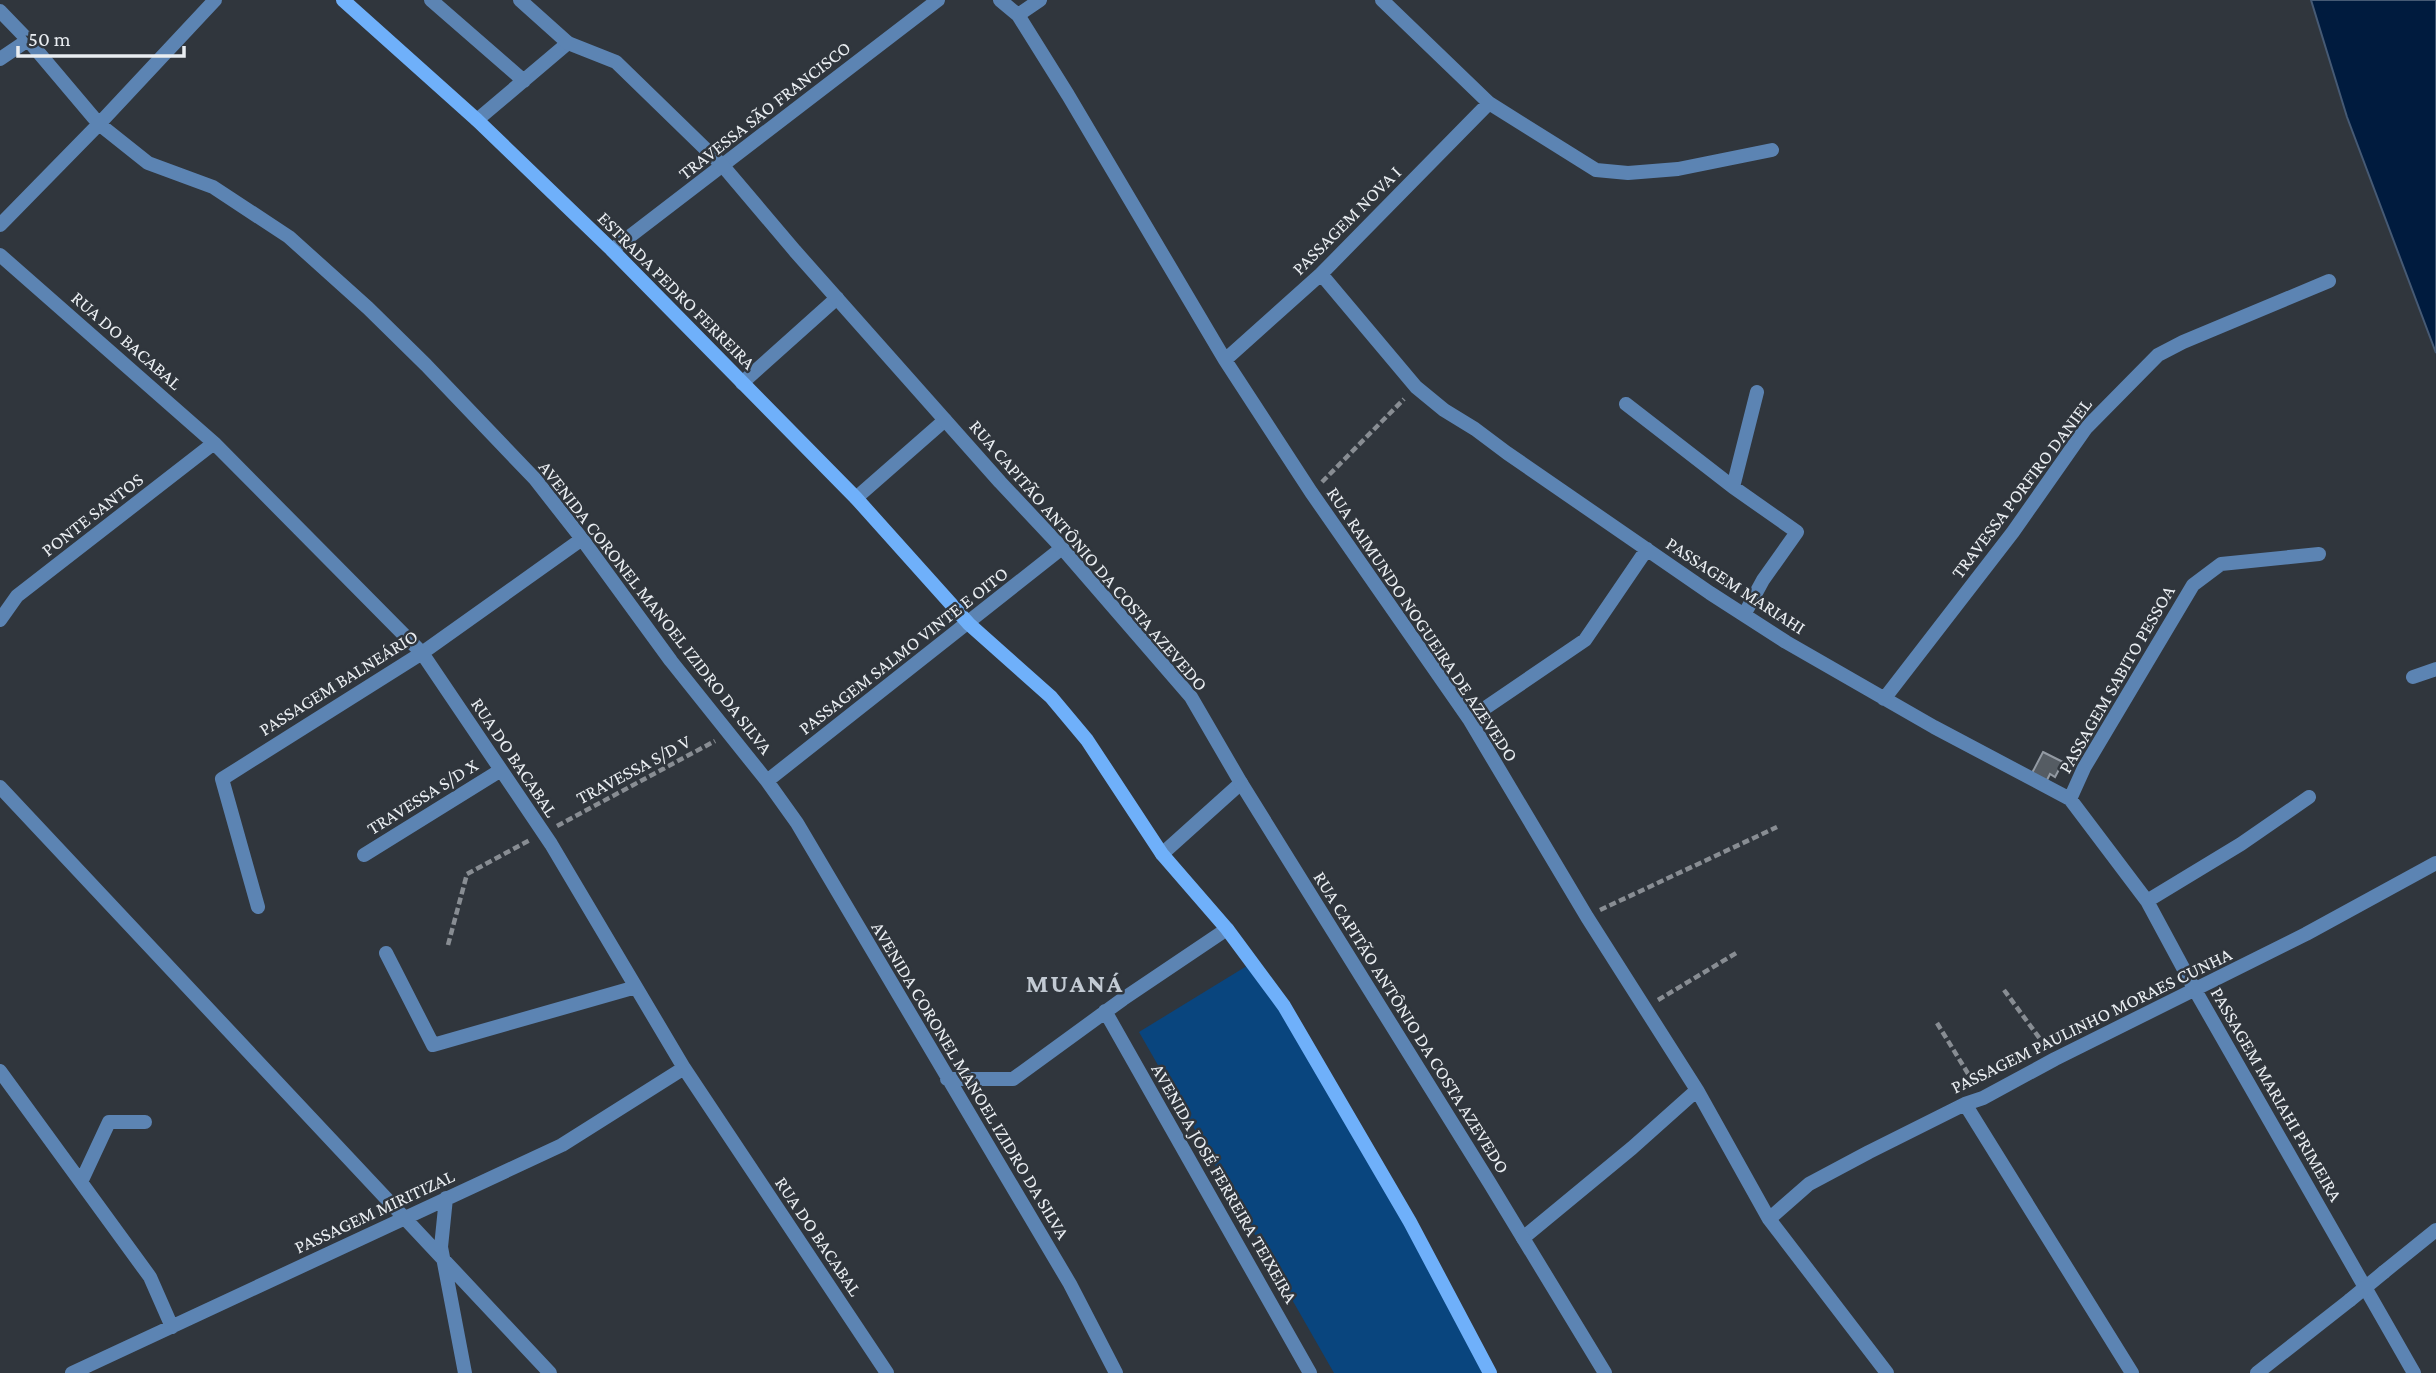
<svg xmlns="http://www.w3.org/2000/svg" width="2436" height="1373" font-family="'Crimson Pro',serif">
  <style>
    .green { fill: #09457e }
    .water { fill: #001b3e; stroke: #465a74; stroke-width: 2 }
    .building { fill: #555c63; stroke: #939aa3; stroke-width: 2 }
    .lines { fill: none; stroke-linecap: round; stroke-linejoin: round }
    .path { stroke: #888d93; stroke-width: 4.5; stroke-dasharray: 7 3.5; stroke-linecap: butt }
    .minor { stroke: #5c84b3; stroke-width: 14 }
    .tertiary { stroke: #5c84b3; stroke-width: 14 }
    .secondary { stroke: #6fb0fa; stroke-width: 14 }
    .minor-bridge { stroke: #5c84b3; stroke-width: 14 }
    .labels { text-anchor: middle; stroke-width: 5; stroke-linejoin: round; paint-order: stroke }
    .street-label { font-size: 19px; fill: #e9edf1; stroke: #30363d }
    .district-label { font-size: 26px; font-weight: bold; letter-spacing: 2px; fill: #c2cad3; stroke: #30363d }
  </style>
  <rect width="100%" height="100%" fill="#30363d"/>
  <path class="green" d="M1250 964 1402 1206 1490 1373H1334L1139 1032Z"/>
  <path class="water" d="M2311 0H2436V353L2347 117Z"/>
  <path class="building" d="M2043 752 2063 762 2055 777 2050 774 2045 784 2031 775Z"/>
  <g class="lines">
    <path class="path" d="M1322 482 1404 399
      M557 826 715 741
      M1600 910 1777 827
      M448 945 467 874 530 840
      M2004 990 2046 1047
      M1658 1000 1738 952
      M1937 1023 1975 1085"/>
    <path class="minor" d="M431 0 524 81
      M1000 0 1018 15 1068 95 1225 360 1311 492 1469 719 1587 917 1697 1090 1769 1219 1887 1373
      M1382 0 1489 103 1596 170 1628 173 1678 169 1772 150
      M0 11 28 40 99 124 148 163 213 187 289 237 368 308 426 365 535 479 582 539 671 661 767 781 797 823 1070 1284 1116 1373
      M1018 15 1040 0
      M0 59 28 40
      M477 120 568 43
      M0 225 99 124 215 0
      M612 250 938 0
      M0 255 214 443 422 653 551 844 684 1068 887 1373
      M1321 274 1416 387 1444 410 1475 429 1507 453 1710 593 1786 642 1934 727 2070 799 2147 901 2195 990 2414 1373
      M1225 360 1321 274 1489 103
      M742 383 837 298
      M1626 404 1733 487
      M856 498 945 420
      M1744 615 1763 580 1797 532 1733 487 1757 392
      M0 620 17 596 214 443
      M2413 677 2436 669
      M1884 699 2013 532 2086 428 2158 355 2183 342 2329 281
      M1469 719 1585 640 1647 549
      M767 781 1062 548
      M0 787 550 1373
      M2070 799 2084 768 2193 585 2221 564 2319 554
      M1162 854 1241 783
      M364 855 501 770
      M2147 901 2241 844 2309 797
      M258 907 222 779 422 653 582 539
      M386 953 433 1045 636 987
      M1105 1011 1310 1373
      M0 1071 150 1277 172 1327
      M947 1079H1013L1123 999 1227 929
      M1965 1104 2132 1373
      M81 1182 109 1122H145
      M446 1198 441 1247 465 1373
      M1769 1219 1809 1184 1869 1152 1965 1104 1983 1098 2055 1059 2306 934 2436 863
      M1523 1238 1632 1148 1697 1090
      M2384 1272 2436 1230
      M72 1373 562 1145 684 1068
      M2257 1373 2350 1300"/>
    <path class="tertiary" d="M520 0 568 43 616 62 723 166 795 251 1000 482 1062 548 1191 697 1241 783 1489 1182 1605 1373"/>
    <path class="secondary" d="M343 0 477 120 612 250 856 498 969 624 1051 697 1087 740 1162 854 1227 929 1284 1006 1410 1222 1490 1373"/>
    <path class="minor-bridge" d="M2350 1300 2384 1272"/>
  </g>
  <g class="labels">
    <g class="street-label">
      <text transform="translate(764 110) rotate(-38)" y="7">TRAVESSA SÃO FRANCISCO</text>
      <text transform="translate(1346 220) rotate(-45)" y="7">PASSAGEM NOVA I</text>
      <text transform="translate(677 290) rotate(45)" y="7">ESTRADA PEDRO FERREIRA</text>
      <text transform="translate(127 340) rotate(41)" y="7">RUA DO BACABAL</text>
      <text transform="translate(2021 488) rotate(-53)" y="7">TRAVESSA PORFIRO DANIEL</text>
      <text transform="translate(92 514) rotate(-38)" y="7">PONTE SANTOS</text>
      <text transform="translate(1089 555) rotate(49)" y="7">RUA CAPITÃO ANTÔNIO DA COSTA AZEVEDO</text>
      <text transform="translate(1736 585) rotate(33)" y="7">PASSAGEM MARIAHI</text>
      <text transform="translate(656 607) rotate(52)" y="7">AVENIDA CORONEL MANOEL IZIDRO DA SILVA</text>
      <text transform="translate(1423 624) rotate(56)" y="7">RUA RAIMUNDO NOGUEIRA DE AZEVEDO</text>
      <text transform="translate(903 650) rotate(-38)" y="7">PASSAGEM SALMO VINTE E OITO</text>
      <text transform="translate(2116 679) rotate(-60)" y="7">PASSAGEM SABITO PESSOA</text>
      <text transform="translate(338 682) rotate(-32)" y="7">PASSAGEM BALNEÁRIO</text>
      <text transform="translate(515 757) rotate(56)" y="7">RUA DO BACABAL</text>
      <text transform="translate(633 769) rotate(-28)" y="7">TRAVESSA S/D V</text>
      <text transform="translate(422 796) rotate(-32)" y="7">TRAVESSA S/D X</text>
      <text transform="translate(2091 1020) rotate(-26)" y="7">PASSAGEM PAULINHO MORAES CUNHA</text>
      <text transform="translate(1412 1022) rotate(58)" y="7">RUA CAPITÃO ANTÔNIO DA COSTA AZEVEDO</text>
      <text transform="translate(971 1080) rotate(59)" y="7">AVENIDA CORONEL MANOEL IZIDRO DA SILVA</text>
      <text transform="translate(2277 1094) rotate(60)" y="7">PASSAGEM MARIAHI PRIMEIRA</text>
      <text transform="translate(1225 1183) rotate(60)" y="7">AVENIDA JOSÉ FERREIRA TEIXEIRA</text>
      <text transform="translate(374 1211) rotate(-25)" y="7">PASSAGEM MIRITIZAL</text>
      <text transform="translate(819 1236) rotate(56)" y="7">RUA DO BACABAL</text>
    </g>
    <g class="district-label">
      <text x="1075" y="992">MUANÁ</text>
    </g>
  </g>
  <path d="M18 46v10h166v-10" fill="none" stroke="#e9edf1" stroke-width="3.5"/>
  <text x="28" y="46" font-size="21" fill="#e9edf1" stroke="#30363d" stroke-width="5" paint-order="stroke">50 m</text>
</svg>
